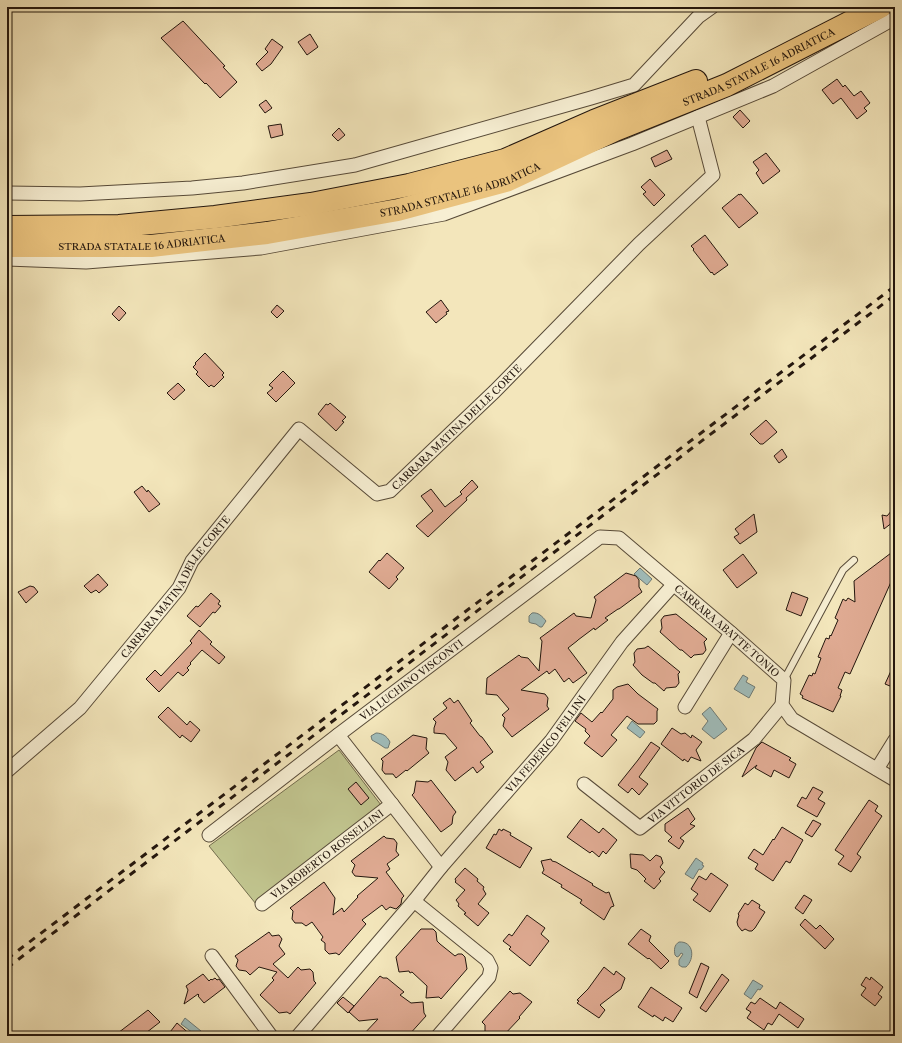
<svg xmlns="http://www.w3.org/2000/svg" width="902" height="1043" font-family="'Libre Caslon Text',serif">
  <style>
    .green { fill: #c0c38d; stroke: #726c4d }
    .water { fill: #a0bdbb; stroke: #6e7a75 }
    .building { fill: #e0ab93; stroke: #23160d }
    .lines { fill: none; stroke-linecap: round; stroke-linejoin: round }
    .lane-casing { stroke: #574a38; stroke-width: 8 }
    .street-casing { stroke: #574a38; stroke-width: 15 }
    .highway-casing { stroke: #23160d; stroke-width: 24 }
    .lane { stroke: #f7efd3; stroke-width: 6 }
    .street { stroke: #f7efd3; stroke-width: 13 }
    .highway { stroke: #eac37e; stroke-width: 22 }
    .rail { stroke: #23160d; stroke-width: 3; stroke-dasharray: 7 7; stroke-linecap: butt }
    .labels { text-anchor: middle; stroke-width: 3.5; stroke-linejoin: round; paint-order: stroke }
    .street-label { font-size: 10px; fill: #23160d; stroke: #f7efd3 }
  </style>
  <rect width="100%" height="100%" fill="#f3e6bb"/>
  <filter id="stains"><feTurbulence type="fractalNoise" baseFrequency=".005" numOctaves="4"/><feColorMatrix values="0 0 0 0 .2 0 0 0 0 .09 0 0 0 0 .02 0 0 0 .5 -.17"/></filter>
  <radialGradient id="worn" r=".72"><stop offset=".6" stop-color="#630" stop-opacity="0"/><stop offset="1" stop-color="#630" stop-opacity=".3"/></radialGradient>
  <path class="green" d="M339 750 381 805 256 904 209 846Z"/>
  <path class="water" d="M640 568 652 579 647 585 634 574Z
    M532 613C538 612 542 616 546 621L542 627H540L536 624 531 623 529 622V616Z
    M743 675 748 678 746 682 755 687 749 698 734 689Z
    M710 707 727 729 714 739 702 729 708 721 702 714Z
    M632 721 645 732 640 738 627 728Z
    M376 733C382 733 387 736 390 742L388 748H385L379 744 372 740 371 736Z
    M696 858 703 863 702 865 704 866 701 870 699 869 693 879 685 874Z
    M679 942C694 941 695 959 686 967H682L679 965V960L683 954 681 953 679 956 677 957 675 955C674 950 674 945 679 942Z
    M753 980 763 986 760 990 758 989 751 999 744 994Z
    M185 1018 201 1031 197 1036 181 1024Z"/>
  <path class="building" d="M183 21 225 66 223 67 237 82 220 98 206 83 205 84 161 38Z
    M310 34 318 47 307 55 298 42Z
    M272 39 283 47 271 64 262 71 256 64 268 52 265 49Z
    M837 79 843 87 845 85 854 96 861 91 870 103 864 108 867 111 857 119 841 98 833 104 822 90Z
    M266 100 272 108 265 113 259 105Z
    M740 110 750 121 743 128 733 117Z
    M281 124 283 135 271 138 268 126Z
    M339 128 345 135 338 141 332 135Z
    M667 150 672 159 655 167 651 158Z
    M766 153 780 171 763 184 756 173 759 170 753 162Z
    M650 179 665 195 654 206 643 194 646 192 641 187Z
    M739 194V195L741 194 758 213 739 228 722 208Z
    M705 235 728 265 714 275 712 272 711 273 693 250 694 249 691 246Z
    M441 300 449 311 446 312 447 314 436 323 426 312Z
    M277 305 284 311 277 318 271 312Z
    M119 306 126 313 119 321 112 314Z
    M205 353 224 373 222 375 224 377 214 387 211 385 209 387 196 374 198 372 193 367 196 364 195 363Z
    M283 371 295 383 276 402 267 393 273 388 269 385Z
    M178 383 185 390 174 400 167 393Z
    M330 403 346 417 342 421 344 422 336 431 318 414 326 404 328 405Z
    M766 420 777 432 763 444H760L750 434Z
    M782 449 787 457 779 463 774 456Z
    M472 480 478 487 466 498 467 500 428 537 416 526 433 511 421 496 431 489 445 507 462 494 460 492Z
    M142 486 147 492 148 490 160 504 149 512 134 492Z
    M893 509V522L884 529 882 515 887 516Z
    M754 514 757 532 740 544 734 537 739 534 735 529Z
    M895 550V573L850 674 845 672 838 688 842 690 840 696H841L833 712 802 698 803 696 800 694 809 675 812 676 813 673 815 674 821 658 818 657 826 638 829 639 830 635 831 636 838 620 835 618 843 599 846 601 848 598 855 602 854 581Z
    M387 553 404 568 396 577 398 579 389 589 369 572 379 560 380 561Z
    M743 554 757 573 737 588 723 570Z
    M626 573 636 576 639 580V587L642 592 619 609H618L605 618 608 620 595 630 594 628 578 640 577 641 568 648 587 673 573 683 569 678 564 682 555 669 549 674 547 671 521 690 545 694 548 698 547 706 549 709 512 737 503 726 505 718 502 715 509 709 497 695 486 694 487 678 519 655 521 657 528 658 539 671 542 641 540 638 574 613 576 616 591 618 596 600 594 597Z
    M98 574 108 585 99 593 96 590 91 593 84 586Z
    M30 586 34 587 38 592 26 603 18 592Z
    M792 592 808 598 801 616 786 610Z
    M211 593 220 601 218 604 221 606 215 613 213 612 200 627 187 616 196 606 198 607Z
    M676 614 707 639 704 642 706 650 703 654 694 655 691 658 682 650H680L660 632 662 628 661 620 664 616Z
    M199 630 212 642 210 644 225 657 219 664 202 650 190 663 191 664 187 668 189 670 183 676 178 672 159 692 146 679 155 670 161 676 192 643 190 641Z
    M648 646 680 672 678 674 679 683 676 687 666 688 664 691 655 683H653L642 675 633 665 635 662 634 653 637 649 645 648Z
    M895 662V688L885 684Z
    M628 684 638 694 658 709 657 711V721L654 724H638L627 716 611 735 617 740 602 757 584 743 590 736 585 731 586 729 575 721 581 713 592 722 601 712 602 713 613 699V690L617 687Z
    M450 698 454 703 458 700 472 721 470 723 480 736 482 737 493 752 480 762 484 767 477 773 473 767 455 781 446 770 448 762 445 757 457 748 445 734 434 733V728L436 722 433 719 447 708 443 703Z
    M168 707 187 725 190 721 200 730 191 742 182 735 180 738 158 717Z
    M672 728 681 734 685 733 691 738 692 735 702 742 696 750 701 761 691 757 688 762 684 759 683 761 661 744Z
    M413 735 427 738 426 749 429 753 407 771 406 770 396 778 393 774H385L382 770 383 761 381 759Z
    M651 742 660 748 639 777 648 784 639 795 632 788 628 793 618 785 638 760Z
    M762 742 791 758 789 760 796 764 789 778 774 770 771 777 755 768 757 765 742 777 756 748Z
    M431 780 456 812 453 816 452 824 441 832 412 795 414 793 416 781 428 782Z
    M356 782 369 798 361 805 348 789Z
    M813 787 823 792 818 799 825 803 817 817 797 806 802 797 806 799Z
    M869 800 878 806 875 811 882 816 857 854 861 857 851 872 838 864 844 856 835 850Z
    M688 808 695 819 690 824 695 826 680 838 684 841 679 849 668 841 672 837 665 831V824Z
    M581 819 599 833 603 828 617 840 606 854 603 851 599 857 592 851 590 853 567 837Z
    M813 820 821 824 812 837 805 833Z
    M782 827 803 840 790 863 786 861 773 881 755 869 758 864 748 858 754 849 763 855 773 839 774 840Z
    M499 829 502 831 503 829 511 833 510 835 532 848 520 868 486 848 494 834 496 835Z
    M384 836 386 838 394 839 397 843 396 851 399 855 387 864 390 869 386 872 404 896 402 898 401 904 396 909 390 907 386 910 382 905 362 920 366 924 339 955 336 953 329 954 325 950V943L321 940 323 937 312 922 306 926 302 923H295L292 919 293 911 290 908 324 882 335 898 333 915 342 908 344 912 358 897 357 896 378 878 355 876 352 872 355 865 351 861Z
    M630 854 643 855 650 861 656 855 661 857 663 863 660 867 665 872 659 879 661 881 654 889 644 881 646 879 637 870 631 868Z
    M551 859 552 861 556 862 593 884 592 885 606 893 609 892 614 906 611 907 604 920 580 903 582 900 561 887 562 885 542 873 544 870 541 861Z
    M465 868 478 879 477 881 484 887 483 889 486 894 478 904 489 913 478 926 464 914 466 913 458 906 459 904 456 900 465 890 455 882 456 881 455 879Z
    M711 873 728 885 710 912 693 900 698 894 691 889 699 876 706 880Z
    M804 895 812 900 803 914 795 908Z
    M752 900 760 905 759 908 765 912 755 928 752 931H749L745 929 742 931 738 926 737 922 739 915 738 914 745 903 748 905Z
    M527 915 545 928 541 934 549 941 530 966 509 949 511 947 503 941 509 934 512 936Z
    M805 919 816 929 820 925 834 939 825 949 800 925Z
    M421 929H433L436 932 437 941 440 944 455 956 458 954H462L465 957 467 969 441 999 439 997 426 998 427 986 412 972 410 973 409 971 399 972 396 957Z
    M641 929 651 936 649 941 669 961 661 969 649 958 648 959 628 944Z
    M269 932 272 936 279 935 282 939 279 946 285 954 273 964 288 978 298 967 301 970 310 969 313 972 314 981 316 983 290 1014 287 1012 279 1013 260 995 274 980 272 978 277 972 259 967 250 975 246 971 239 970 236 966 238 960 235 956Z
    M701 963 709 967 697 998 689 993Z
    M604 967 614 975 616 971 625 978 621 989 600 1005 605 1010 599 1018 577 1003 579 1001 577 1000 588 989Z
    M203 974 209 981 211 979 212 980 215 978 217 980 219 979 225 987 204 1003 198 996 199 995 198 994 184 1004 188 990 186 986Z
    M722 974 729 980 706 1012 700 1008Z
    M380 976 383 978H387L404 992 400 995 411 1003 423 1002 424 1013 426 1016 408 1036H362L378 1019 359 1021 349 1012Z
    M866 977 870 980 871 977 883 987 878 994 882 997 875 1006 861 995 866 988 861 985Z
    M651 987 682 1008 673 1022 665 1017 663 1021 654 1015 653 1017 638 1007Z
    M510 991 513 994 520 993 532 1002 519 1017 520 1018 503 1036H498L497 1035 489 1036 485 1033V1025L482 1022Z
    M343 997 354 1006 348 1013 337 1003Z
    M760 998 776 1009 780 1002 804 1019 798 1028 779 1014 772 1025 768 1023 764 1030 747 1018 751 1012 746 1009 751 1002 755 1004Z
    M148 1010 160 1022 142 1036H114Z
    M177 1023 192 1036H167Z"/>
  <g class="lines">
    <g class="lane-casing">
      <path id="lane" d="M784 680 843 570 854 560"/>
    </g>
    <g class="street-casing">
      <g id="street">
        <path d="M7 193 80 194 192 188 243 183 355 165 591 98 634 85 698 17 712 7"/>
        <path d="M7 259 86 262 261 248 444 214 632 144 773 86 895 18"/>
        <path d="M685 707 731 633"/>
        <path d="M338 735 441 867"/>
        <path d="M877 769 895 740"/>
        <path id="s1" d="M7 771 80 708 179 588 192 561 299 429 377 494 390 491 495 391 639 244 713 175 698 117"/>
        <path id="s2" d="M584 784 640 828 754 739 782 705"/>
        <path id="s3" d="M209 835 338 735 600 537 619 538 731 633 784 680 782 705 792 719 895 780"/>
        <path d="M414 901 487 960 491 968 489 977 438 1036"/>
        <path id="s4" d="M262 904 392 804"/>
        <path d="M212 956 271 1036"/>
        <path id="s5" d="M298 1036 414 901 441 867 551 741 622 642 673 585"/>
      </g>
    </g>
    <g class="highway-casing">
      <g id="highway">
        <path d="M7 227 119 226 215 217 311 204 409 185 505 160 594 121 696 81"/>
        <path id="s6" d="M7 246H151L267 233 398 210 506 181 615 130 727 85 880 7"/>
      </g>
    </g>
    <use href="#lane" class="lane"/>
    <use href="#street" class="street"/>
    <use href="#highway" class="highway"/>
    <path class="rail" d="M7 959 895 286
      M7 968 379 686 528 572 895 295"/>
  </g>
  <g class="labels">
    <g class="street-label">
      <text dy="4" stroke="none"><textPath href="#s6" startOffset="783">STRADA STATALE 16 ADRIATICA</textPath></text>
      <text dy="4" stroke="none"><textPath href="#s6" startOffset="459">STRADA STATALE 16 ADRIATICA</textPath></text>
      <text dy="4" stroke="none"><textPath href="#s6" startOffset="135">STRADA STATALE 16 ADRIATICA</textPath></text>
      <text dy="4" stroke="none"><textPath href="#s1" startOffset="659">CARRARA MATINA DELLE CORTE</textPath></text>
      <text dy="4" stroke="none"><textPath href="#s1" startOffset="251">CARRARA MATINA DELLE CORTE</textPath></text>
      <text dy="4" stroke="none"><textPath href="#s3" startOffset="653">CARRARA ABATTE TONIO</textPath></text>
      <text dy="4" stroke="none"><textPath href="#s3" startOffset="255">VIA LUCHINO VISCONTI</textPath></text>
      <text dy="4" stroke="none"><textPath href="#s5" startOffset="383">VIA FEDERICO FELLINI</textPath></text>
      <text dy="4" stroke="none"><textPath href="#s2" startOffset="142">VIA VITTORIO DE SICA</textPath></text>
      <text dy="4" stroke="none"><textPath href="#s4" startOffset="82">VIA ROBERTO ROSSELLINI</textPath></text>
    </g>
  </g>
  <rect width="902" height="1043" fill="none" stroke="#f3e6bb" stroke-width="24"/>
  <rect x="8" y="8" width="886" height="1027" fill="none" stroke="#23160d" stroke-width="2"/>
  <rect x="12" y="12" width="878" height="1019" fill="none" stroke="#23160d"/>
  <rect width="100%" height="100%" filter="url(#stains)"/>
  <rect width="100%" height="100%" fill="url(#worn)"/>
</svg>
